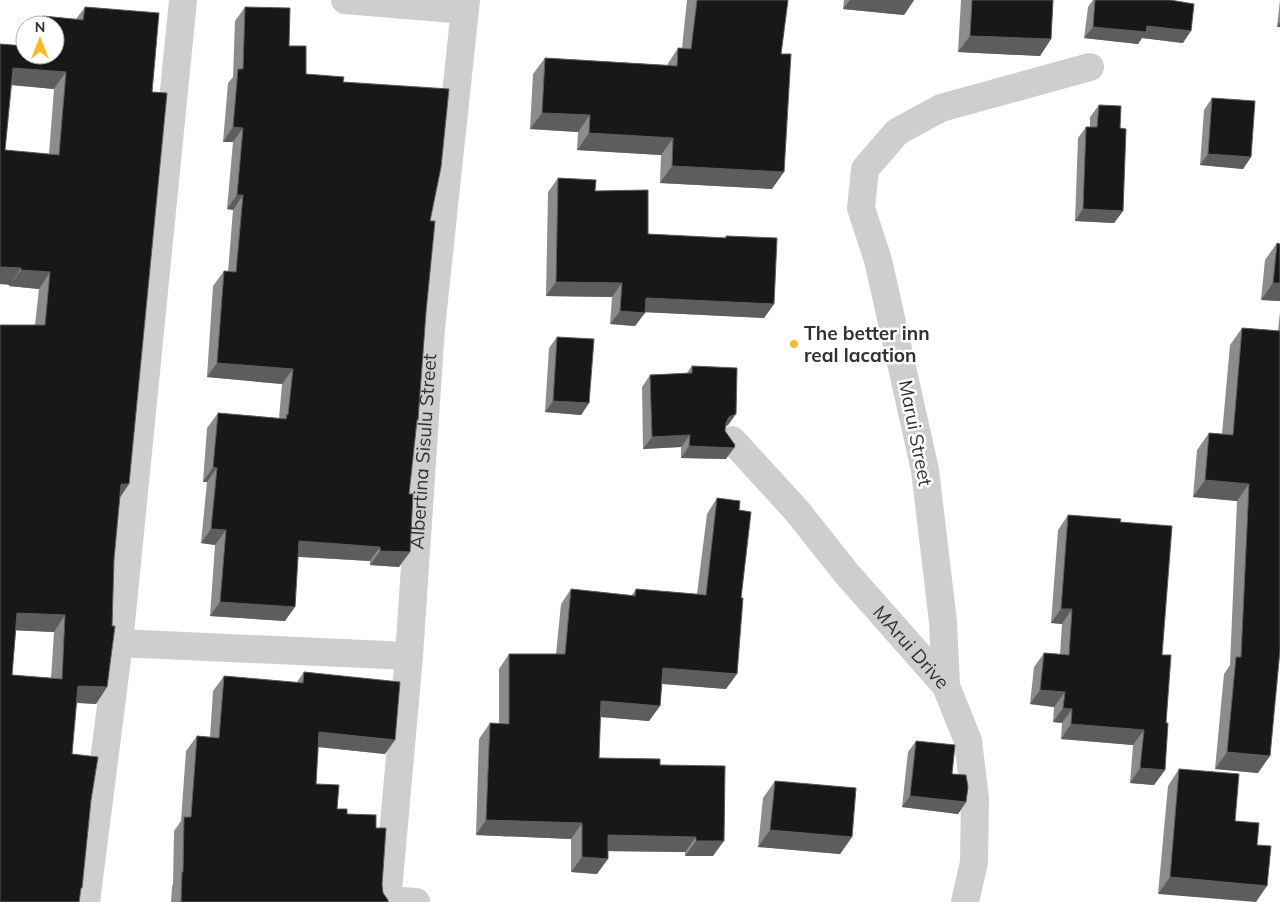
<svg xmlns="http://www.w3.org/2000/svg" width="1280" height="902" font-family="Mulish,sans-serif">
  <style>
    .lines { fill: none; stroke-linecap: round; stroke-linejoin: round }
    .minor { stroke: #cecece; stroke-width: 28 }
    .wall { fill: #8c8c8c; fill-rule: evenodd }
    .shaded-wall { fill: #5d5d5d }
    .building { fill: #181818; stroke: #5d5d5d; fill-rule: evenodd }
    .poi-dot { fill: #f5bc27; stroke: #fff; stroke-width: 2 }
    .labels { text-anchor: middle; stroke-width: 5; stroke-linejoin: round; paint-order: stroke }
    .poi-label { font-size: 19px; font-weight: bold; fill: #313131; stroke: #fff; text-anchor: start }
    .street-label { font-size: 19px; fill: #313131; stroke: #fff }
  </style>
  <rect width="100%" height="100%" fill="#fff"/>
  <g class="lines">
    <g class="minor">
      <path d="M345 0 465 10"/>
      <path id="s1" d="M732 440 797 511 847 574 946 686 968 741 975 798 974 862 965 902"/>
      <path d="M119 643 409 656"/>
      <path d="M946 686 943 622 925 470 878 260 861 208 865 169 897 132 941 108 1090 67"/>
      <path d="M387 900 416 902"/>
      <path d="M86 902 119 643 183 0"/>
      <path id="s2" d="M387 902 409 656 431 328 466 0"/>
    </g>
  </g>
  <path class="wall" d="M687 0H788L781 54 772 189 660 183 661 155 577 150 578 132 530 129 533 74 545 58 667 65 678 48H682Z
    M844 0H914L904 15 843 9Z
    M961 0H1053L1051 39 1040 56 958 52Z
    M1093 0H1170L1183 43 1142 38 1138 44 1084 38 1088 7Z
    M1280 0V27H1277Z
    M85 7 152 92 129 484 120 498 114 559 107 687 96 704 76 703 0 902V325H35L39 289 9 286 0 44 55 55V25H37L43 16 76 19ZM11 85 54 89 49 154 5 150ZM16 630 54 632 51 678 12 675Z
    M245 7 289 46 306 74 343 82 430 221 426 312 417 423 399 567 370 565V561L298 557 285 621 210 616 215 545 201 543 207 482H203L207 428 218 413 279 418 282 384 207 377 213 286 224 271 228 272 233 210 227 209 233 142H223L228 83 233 77 235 21Z
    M1212 98 1251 157 1243 169 1200 165 1204 110Z
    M1099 105 1120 128 1123 211 1114 223 1075 221 1078 138 1086 127H1090V117Z
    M558 178 595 191 648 234 725 238 726 236 774 304 764 318 645 312 635 326 610 324 612 297 546 296 548 192Z
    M1277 243 1280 301 1261 300 1265 260Z
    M1280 312V650L1258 773 1215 769 1224 674 1230 665 1237 501 1193 497 1197 450 1209 433 1222 434 1230 345 1242 328 1278 331Z
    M557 337 589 403 581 415 545 412 549 348Z
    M692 366 736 414 728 425 725 427 726 459 681 458V447L643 449 642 387 650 375 687 373Z
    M717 498 739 510 726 689 662 684 660 706 649 721 600 717 599 758 660 765 713 856H685V852L608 851 597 874 571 872V839L476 835 479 739 490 723 499 724V669L509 654H556L561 604 571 589 632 595 636 589 697 594 707 514Z
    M1068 515 1120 522 1162 655 1166 723 1165 770 1154 785 1130 783 1133 745 1061 739 1062 723 1053 722 1054 707 1030 704 1034 667 1044 653 1060 654 1062 624 1051 623 1058 530Z
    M304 672 385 754 318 747 316 784 337 809 376 828 383 893 388 902H171L172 887 173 884 174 831 181 821 186 751 197 736 210 737 213 691 224 676 297 682Z
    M916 741 952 774 966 802 958 814 902 807 908 752Z
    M1179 769 1235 821 1158 894 1168 786Z
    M775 781 852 837 840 854 758 847 763 798Z"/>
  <path class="shaded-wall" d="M850 0H914L904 15 843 9Z
    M1280 22V27H1277Z
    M1147 26 1191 31 1183 43 1142 38 1138 44 1084 38 1093 27Z
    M970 36 1051 39 1040 56 958 52Z
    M13 68 66 72 54 89 1 84Z
    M542 113 590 115 578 132 530 129Z
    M233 127 243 128 233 142H223Z
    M589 133 673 138 661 155 577 150Z
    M1208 154 1251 157 1243 169 1200 165Z
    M672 166 784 172 772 189 660 183Z
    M237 195H243L233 210 227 209Z
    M1083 209 1123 211 1114 223 1075 221Z
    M0 267 21 268 10 285 0 284Z
    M21 270 50 272 39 289 9 286Z
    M556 282 622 283 612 297 546 296Z
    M1273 283H1280V301L1261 300Z
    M646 298 774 304 764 318 642 312 645 313 635 326 610 324 620 311Z
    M217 363 293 369 282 384 207 377Z
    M553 401 589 403 581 415 545 412Z
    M736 414 728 425 721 429 729 417Z
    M690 435 681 447 643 449 652 437Z
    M689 446 734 448 726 459 681 458Z
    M213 467 217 468 207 482H203Z
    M1205 480 1249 484 1237 501 1193 497Z
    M121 484H129L117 501Z
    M211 529 226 530 215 545 201 543Z
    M299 541 380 547 370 561 289 556Z
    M380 551 410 552 399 567 370 565Z
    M220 602 295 607 285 621 210 616Z
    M1061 609H1072L1062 624 1051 623Z
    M17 613 65 615 54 632 6 630Z
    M663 668 737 674 726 689 652 683Z
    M78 686 107 687 96 704 66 702Z
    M1040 690 1065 692 1054 707 1030 704Z
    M601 701 660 706 649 721 590 716Z
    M1063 708 1072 709 1062 723 1053 722Z
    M1071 724 1144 730 1133 745 1061 739Z
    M319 732 395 740 385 754 309 746Z
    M1227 752 1270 756 1258 773 1215 769Z
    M1140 768 1165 770 1154 785 1130 783Z
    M910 796 966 802 958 814 902 807Z
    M486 820 582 823 571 839 476 835Z
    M770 830 852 837 840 854 758 847Z
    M608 835 696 837 685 852 598 851Z
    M696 841H724L713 856H685Z
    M582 857 608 859 597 874 571 872Z
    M1170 877 1267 886 1256 902 1158 894Z"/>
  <path class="building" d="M697 0H788L781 54H791L784 172 672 166 673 138 589 133 590 115 542 113 545 58 677 66 678 48 691 49Z
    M972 0H1053L1051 39 970 36Z
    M1095 0H1170L1194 4 1191 31 1147 26 1146 32 1093 27Z
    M85 7 159 13 152 92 167 93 129 484H121L114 559 112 626H115L107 687 78 686 72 754 98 757 91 800 82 888H81L79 902H0V325H45L50 272 21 270V268L0 267V44L25 46V55H55V25H42L43 16 83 20ZM13 68 66 72 59 155 5 150ZM17 613 65 615 62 679 12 675Z
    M245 7 290 8 289 46H306V74L344 77 343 82 449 89 441 167 430 221H435L426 312 418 420H417L409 494H413L410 552 380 551V547L299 541 295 607 220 602 226 530 211 529 217 468 213 467 218 413 286 419 287 414 288 415 293 369 217 363 224 271 236 272 243 195H237L243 128 233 127 238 69H243Z
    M1212 98 1255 101 1251 157 1208 154Z
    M1099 105 1121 106 1120 128 1126 129 1123 211 1083 209 1086 127H1097Z
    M558 178 596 180 595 191 648 190V234L726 238V236L777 238 774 304 646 298 645 313 620 311 622 283 556 282Z
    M1277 243 1280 244V283H1273Z
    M1242 328 1280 331V650L1270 756 1227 752 1236 657H1241L1249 484 1205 480 1209 433 1233 435Z
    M557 337 594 339 589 403 553 401Z
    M692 366 737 368 736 414 729 417 726 423 725 431 735 445 734 448 689 446 690 435 652 437 650 375 692 373Z
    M717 498 740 501 739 510 751 512 741 598H743L737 674 663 668 660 706 601 701 599 758 660 759V765L725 766 724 841H696V837L608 835V859L582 857V823L486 820 490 723 509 724V654H565L571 589 635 596 636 589 706 595Z
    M1068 515 1121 519 1120 522 1172 526 1162 655H1171L1166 723H1168L1165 770 1140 768 1144 730 1071 724 1072 709 1063 708 1065 692 1040 690 1044 653 1069 655 1072 609H1061Z
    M304 672 400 682 395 740 319 732 316 784 339 785 337 809H347V814L376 815V828H386L382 885 383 893 388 900V902H181L182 872H183L184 817H191L197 736 219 738 224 676 303 683Z
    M916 741 955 745 952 774 966 775 968 787 966 802 910 796Z
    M1179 769 1239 774 1235 821 1259 823 1257 845 1271 846 1267 886 1170 877Z
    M775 781 856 788 852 837 770 830Z"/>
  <circle class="poi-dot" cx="794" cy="344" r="5"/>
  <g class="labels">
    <g class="poi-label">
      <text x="804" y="340">The better inn<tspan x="804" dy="22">real lacation</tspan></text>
    </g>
    <g class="street-label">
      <text transform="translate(916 433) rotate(79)" y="7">Marui Street</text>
      <text dy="7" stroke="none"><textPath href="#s2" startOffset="452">Albertina Sisulu Street</textPath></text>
      <text dy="7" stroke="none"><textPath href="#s1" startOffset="274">MArui Drive</textPath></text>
    </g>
  </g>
  <g transform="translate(40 40)"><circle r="24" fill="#ffffff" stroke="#adadad"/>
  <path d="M0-4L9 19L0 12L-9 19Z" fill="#f5bc27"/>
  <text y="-8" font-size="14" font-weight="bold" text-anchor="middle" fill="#313131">N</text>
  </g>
</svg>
